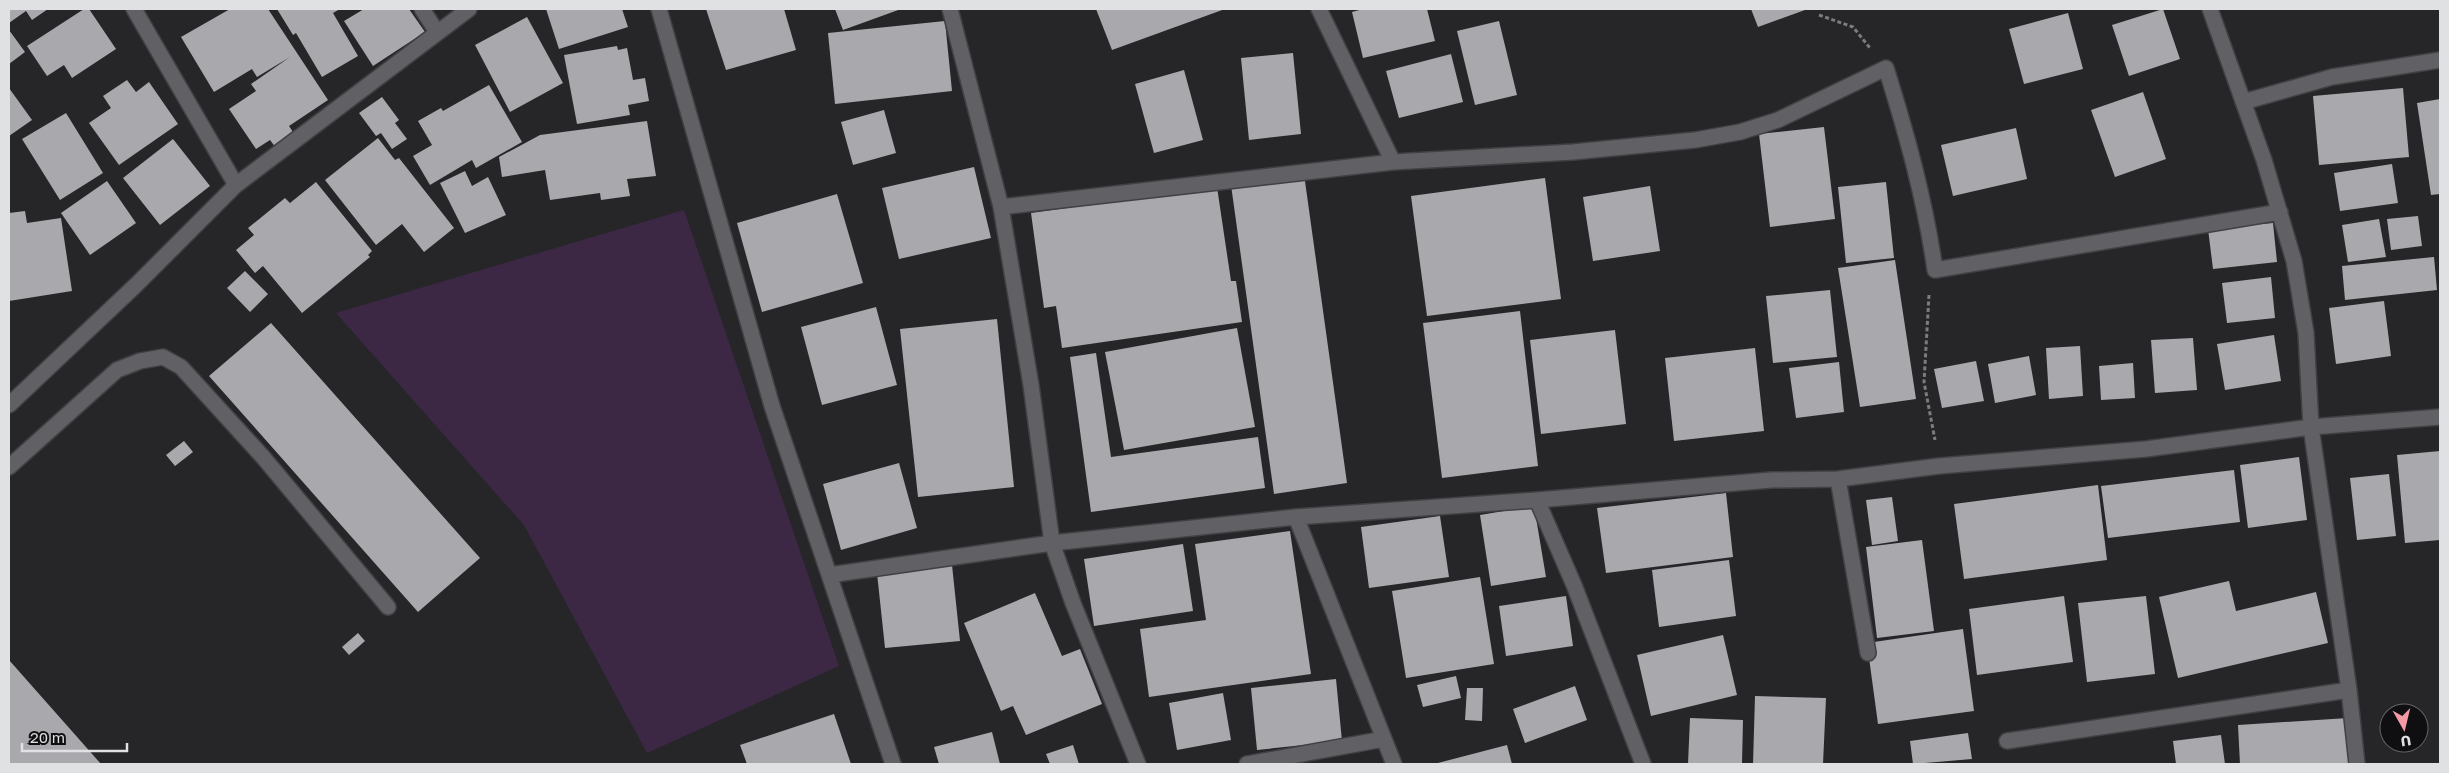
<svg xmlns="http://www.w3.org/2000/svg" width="2449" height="773" font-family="'Golos Text',sans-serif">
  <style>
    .green { fill: #3c2845 }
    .building { fill: #a9a8ac }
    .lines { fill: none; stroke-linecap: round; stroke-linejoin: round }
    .minor-casing { stroke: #414144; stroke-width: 18 }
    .path { stroke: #7b7c7e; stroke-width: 3; stroke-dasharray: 4 2.5; stroke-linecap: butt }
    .minor { stroke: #616165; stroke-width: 15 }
  </style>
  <rect width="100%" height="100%" fill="#262629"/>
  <path class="green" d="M684 210 839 666 647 753 524 525 336 313Z"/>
  <path class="building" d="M9 9H48L32 20 26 11 9 23Z
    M84 9H89L116 49 72 78 64 65 47 76 27 46Z
    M230 9H268L328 100 289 126 295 135 276 148 270 140 256 149 229 109 256 91 251 84 290 57 257 77 252 69 214 92 181 37Z
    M277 9H340L333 13 358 56 322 77 296 33 293 35Z
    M364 9H409L425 32 373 66 344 21Z
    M546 9H622L628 27 559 49Z
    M706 9H784L796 50 726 70Z
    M835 9H901L843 30Z
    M1096 9H1225L1112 50Z
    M1363 9H1427L1435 41 1363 58 1352 12Z
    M1751 9H1804L1805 10 1758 27Z
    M2163 9 2180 59 2129 76 2112 25Z
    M2068 13 2083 69 2024 84 2009 29Z
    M527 17 563 83 510 112 475 45Z
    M945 21 952 91 835 104 828 33Z
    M1499 21 1517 95 1475 105 1457 31Z
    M9 30 25 52 9 64Z
    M617 46 618 50 627 48 633 80 645 78 649 101 628 105 630 115 577 124 564 55Z
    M1293 53 1301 134 1249 140 1241 58Z
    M1451 54 1463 102 1399 118 1386 71Z
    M1184 70 1203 140 1154 153 1135 84Z
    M127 80 136 92 149 82 178 124 119 165 89 123 111 108 103 96Z
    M489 85 522 142 476 168 472 160 430 185 413 156 432 145 418 121 441 108 443 111Z
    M9 88 32 120 9 136Z
    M2403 88 2409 157 2319 165 2313 96Z
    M2143 92 2166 159 2115 177 2091 110Z
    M382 97 399 120 395 123 407 139 392 149 381 133 376 136 359 113Z
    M2440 99V194L2431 195 2417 103Z
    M884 110 896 153 853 165 841 122Z
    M66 113 103 173 60 200 22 139Z
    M647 121 656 176 627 179 630 196 601 200 600 193 550 200 545 170 502 177 499 157 540 135Z
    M1824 127 1835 219 1770 227 1759 134Z
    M2016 128 2027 179 1953 196 1941 145Z
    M378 138 395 160 399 158 454 228 424 252 402 224 376 245 325 180Z
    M173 139 210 186 160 225 123 178Z
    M2392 164 2398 203 2340 211 2334 173Z
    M974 167 991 238 899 259 882 188Z
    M465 171 472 186 488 177 506 215 465 233 440 183Z
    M1304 174 1347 483 1274 494 1231 185Z
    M1545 178 1561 299 1427 316 1411 196Z
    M107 181 136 223 90 255 61 213Z
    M316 182 372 251 368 255 370 257 302 313 263 266 255 273 236 250 254 235 248 228 285 198 290 203Z
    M1886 182 1894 258 1846 263 1838 187Z
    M1650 186 1660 251 1593 261 1583 197Z
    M1217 187 1231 281H1236L1242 322 1062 348 1056 306 1044 308 1031 213Z
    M837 194 863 283 762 312 737 223Z
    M25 211 27 223 61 218 72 291 9 301V213Z
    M2418 216 2422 246 2391 250 2387 219Z
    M2379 219 2386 257 2348 262 2342 225Z
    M2273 223 2277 262 2213 269 2208 229Z
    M2434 257 2437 290 2345 300 2342 266Z
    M1895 260 1916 399 1860 407 1838 268Z
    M245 271 268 294 250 312 227 288Z
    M2271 277 2275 318 2227 323 2222 283Z
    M1830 290 1837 357 1773 363 1766 296Z
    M2384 301 2391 356 2336 364 2329 308Z
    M876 307 897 385 822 405 801 327Z
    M1520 311 1538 466 1442 478 1423 323Z
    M997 319 1014 487 918 497 900 329Z
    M271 323 480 558 418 612 209 376Z
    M1237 328 1255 427 1124 450 1105 352Z
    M1615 330 1626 424 1541 434 1530 340Z
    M2274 335 2281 381 2225 390 2217 344Z
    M2193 338 2197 390 2155 393 2151 340Z
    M2080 346 2083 396 2049 399 2046 348Z
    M1755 348 1764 431 1674 441 1665 358Z
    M1096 353 1111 457 1258 437 1265 488 1091 512 1070 357Z
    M2029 356 2036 395 1995 403 1988 364Z
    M1976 361 1984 401 1942 408 1934 369Z
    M1839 362 1844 412 1796 418 1789 368Z
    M2133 363 2135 398 2101 400 2099 366Z
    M184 441 193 452 175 466 166 455Z
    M2440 451V540L2405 543 2397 455Z
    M2299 457 2307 520 2248 528 2240 465Z
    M899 463 917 528 841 550 823 484Z
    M2234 470 2240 522 2108 538 2101 486Z
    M2389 474 2396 536 2357 540 2350 478Z
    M2098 485 2107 560 1964 579 1954 504Z
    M1726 493 1733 557 1606 573 1597 508Z
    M1892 497 1898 541 1872 545 1866 500Z
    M1534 506 1546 577 1491 586 1480 515Z
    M1440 516 1449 577 1369 588 1361 527Z
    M1290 531 1311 674 1149 697 1140 629 1206 620 1195 544Z
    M1922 540 1934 631 1877 638 1866 547Z
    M1183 544 1193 611 1094 626 1084 559Z
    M1729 560 1736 616 1659 627 1652 570Z
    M952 565 960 641 885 648 877 573Z
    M1480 577 1494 664 1406 678 1392 591Z
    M2229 581 2236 611 2316 592 2328 643 2178 678 2159 597Z
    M1035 593 1062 656 1080 649 1102 704 1026 735 1013 706 1001 711 964 623Z
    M1566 596 1573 646 1506 656 1499 606Z
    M2064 596 2073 662 1977 675 1969 609Z
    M2146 596 2155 674 2087 682 2078 603Z
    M1963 629 1974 711 1878 724 1867 643Z
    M358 633 365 641 349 655 342 647Z
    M1723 635 1737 695 1651 716 1637 655Z
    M9 660 101 764H9Z
    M1456 676 1461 698 1423 707 1417 685Z
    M1336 679 1342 741 1257 750 1251 688Z
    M1575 686 1587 720 1525 743 1513 709Z
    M1467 688H1483L1482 721 1465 720Z
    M1223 693 1231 740 1177 750 1169 703Z
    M1755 696 1826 698 1823 764H1753Z
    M834 714 851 764H747L740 745Z
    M1690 718 1743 720 1742 764H1688Z
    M2348 718 2351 764H2240L2238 725Z
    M992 732 1000 764H939L934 747Z
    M1968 733 1972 759 1913 764 1910 741Z
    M2221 735 2225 764H2176L2173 741Z
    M1073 745 1079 764H1050L1046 754Z
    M1507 745 1512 764H1434Z"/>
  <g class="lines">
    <g class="minor-casing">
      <path id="minor" d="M134 9 236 185
        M422 9 437 32
        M659 9 772 406 893 764
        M950 9 1001 207 1031 385 1052 543 1073 603 1138 764
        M1319 9 1393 162
        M2210 9 2264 160 2294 261 2306 333 2311 427 2349 690 2357 764
        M2243 102 2332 77 2440 60
        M1001 207 1393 162 1573 152 1695 140 1740 132 1778 120 1886 68C1907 135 1925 200 1935 270L2280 212
        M9 405 136 285 236 185 469 9
        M9 467 117 370 140 361 163 357 181 367 263 457 388 607
        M1838 479 1868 653
        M1537 500 1574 585 1643 764
        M1296 517 1394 764
        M829 575 1052 543 1296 517 1537 500 1771 480 1838 479 1939 466 2146 449 2311 427 2440 417
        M2007 741 2349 690
        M1247 764 1384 739"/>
    </g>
    <path class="path" d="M1819 15 1853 27 1870 48
      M1929 295 1924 382 1935 440"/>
    <use href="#minor" class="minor"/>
  </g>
  <rect width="2449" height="773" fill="none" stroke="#e0e1e3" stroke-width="20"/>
  <g transform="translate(2404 728) rotate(172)"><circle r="24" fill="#0f0f11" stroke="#636365"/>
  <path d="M0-4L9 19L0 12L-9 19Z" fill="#f49aa5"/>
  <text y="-8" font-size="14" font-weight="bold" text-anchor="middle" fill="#e0e1e3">U</text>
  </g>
  <path d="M22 743v8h105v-8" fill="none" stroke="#e0e1e3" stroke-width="2.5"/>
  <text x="30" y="743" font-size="15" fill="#e0e1e3" stroke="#0f0f11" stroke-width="4" paint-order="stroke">20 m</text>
</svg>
